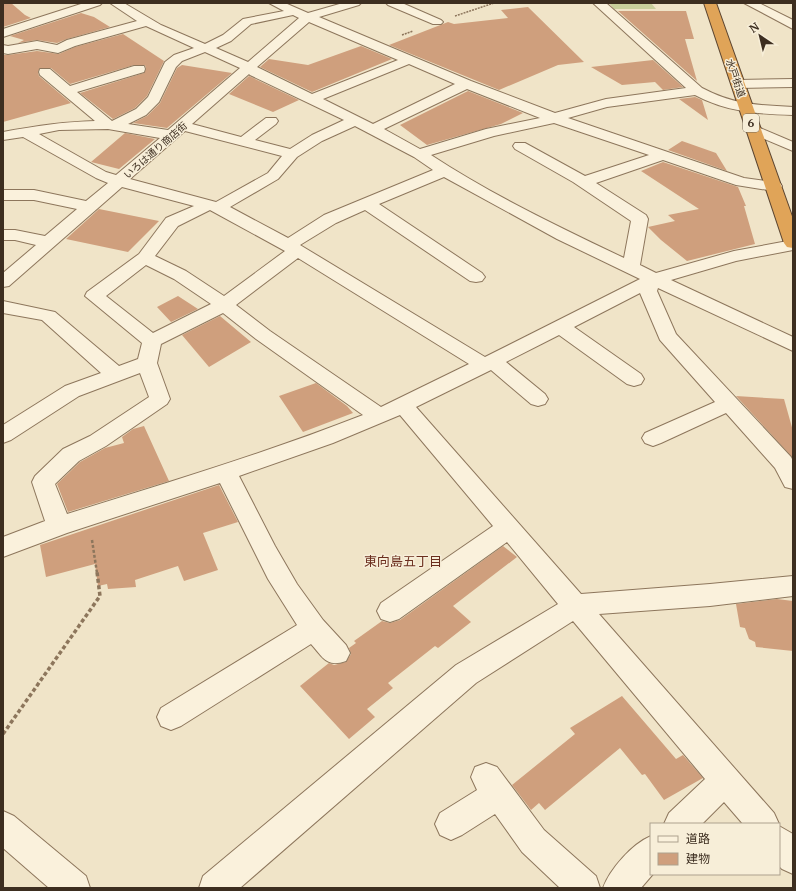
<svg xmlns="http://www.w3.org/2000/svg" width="796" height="891" font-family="Merriweather,'Noto Sans JP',serif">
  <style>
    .green { fill: #c9cf9b }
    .building { fill: #cf9f7d }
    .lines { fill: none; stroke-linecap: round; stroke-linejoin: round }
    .minor-casing { stroke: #8d765c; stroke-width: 2 }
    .highway-casing { stroke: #5b4430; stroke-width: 2 }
    .path-far2 { stroke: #8d765c; stroke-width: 1.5; stroke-dasharray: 2 1; stroke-linecap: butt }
    .path-far1 { stroke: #8d765c; stroke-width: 2.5; stroke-dasharray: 3 2; stroke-linecap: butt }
    .path { stroke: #8d765c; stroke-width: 3.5; stroke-dasharray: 4 2.5; stroke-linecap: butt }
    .minor { fill: #faf1dc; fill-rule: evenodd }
    .highway { fill: #e0a458; fill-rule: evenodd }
    .labels { text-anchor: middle; stroke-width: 3; stroke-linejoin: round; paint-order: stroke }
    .far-street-label { font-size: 10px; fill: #3d2e20; stroke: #f7eed8 }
    .shield { fill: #f7eed8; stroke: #756857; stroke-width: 1 }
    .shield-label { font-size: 11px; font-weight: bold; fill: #3d2e20 }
    .neighbourhood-label { font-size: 13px; fill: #6b2e1e; stroke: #f7eed8 }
  </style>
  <rect width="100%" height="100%" fill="#f0e4c8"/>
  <path class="green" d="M609 3H651L656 9H614Z"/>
  <path class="building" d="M3 3H11L25 15 31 18 3 27Z
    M528 7 584 62 558 65 499 90 389 45 448 22 454 24 508 18 501 10Z
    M618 11H686L694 39H685L697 81Z
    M81 13 94 17 110 27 67 39 57 43 37 40 18 43 24 40 10 36Z
    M123 34 164 61 147 96 135 108 113 119 80 93 144 73 146 69 145 65H134L70 84 51 68H40L38 72 39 76 71 103 3 122V55H8L37 51 59 54 75 47Z
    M361 46 392 59 312 92 260 67 269 59 308 65Z
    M653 60 683 87 663 90 655 82 622 85 591 67Z
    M182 65 232 73 167 128 133 123 147 116 160 103 177 68Z
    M249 76 299 100 273 112 229 94Z
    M468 91 523 113 501 124 427 145 400 125Z
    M695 97 702 100 708 120 679 99Z
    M125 133 155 139 119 169 91 162Z
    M682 141 716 153 727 171 668 150Z
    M663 162 738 187 746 206H744L755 244 687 261 661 240 648 227 675 221 668 215 699 209 641 171Z
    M99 209 159 221 128 252 66 239Z
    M178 296 198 309 171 322 157 307Z
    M220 316 251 342 209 367 182 335Z
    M316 383 347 406 353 413 303 432 279 396Z
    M736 396 784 399 793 431V458Z
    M144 426 169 481 68 512 57 484 80 462 105 448 124 443 122 437 133 429Z
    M219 485 238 522 203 533 218 570 184 581 178 566 135 580 136 587 108 589 107 584 98 586 95 564 46 577 40 545Z
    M503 546 517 557 453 606 471 622 438 648 435 646 388 683 393 688 367 709 375 717 349 739 300 686 329 663 334 665 346 662 351 654 349 648 356 643 354 641 382 621 390 623 400 620Z
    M777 599 793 601V651L756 647 755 642 749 639 745 628 740 627 736 604Z
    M622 696 676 759 683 755 703 778 664 800 645 774 642 775 620 748 545 810 539 803 531 810 512 785 575 734 570 728Z"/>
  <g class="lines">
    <g class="minor-casing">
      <path id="minor" d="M84 3H102L100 5 3 37V29Z
        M110 3H124L161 25 205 44 223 35 243 19 284 11 269 3H285L308 13 343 3H361L359 5 319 17 471 81 555 113 606 99 686 88 593 3H606L702 88C734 105 758 105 793 107V115C758 114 727 112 695 95L607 107 568 118 744 178 780 183 782 186 780 189 774 191 736 185 663 160 596 183 646 215 648 219 640 265 656 273 734 251 793 240V250L736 261 671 280 793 337V351L658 288 657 291 676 334 791 457 793 461V489L785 487 775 468 726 413 661 443 653 446 645 443 642 438 645 433 715 402 660 340 640 293 574 327 641 374 644 379 641 384 634 386 627 384 559 335 506 362 545 394 548 399 545 404 538 406 531 404 491 370 416 407 581 594 710 584 793 576V596L710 606 599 614 774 813 779 824H743L724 802 702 824H664L669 813 705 779 573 621 476 683 240 888H199L203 876 456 665 558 604 507 542 399 619 390 622 381 619 377 611 381 603 493 526 400 415 333 443 239 476 275 546 297 584 323 620 346 645 350 653 346 661C326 668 323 657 311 644L181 726 171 730 161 726 157 717 161 708 297 625 268 579 220 483 67 533 3 557V537L45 521 32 482 35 476 63 449 90 436 149 397 140 373 79 396 11 440 3 443V425L65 386 101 373 42 320 3 313V301L55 312 119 366 138 359 142 343 85 296 87 292 139 254 166 218 194 206 122 187 9 286 3 287V273L36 245 15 240H3V230H15L45 236 77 209 34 200H3V190H34L86 201 108 183 96 178 23 137 3 140V132C35 126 61 122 95 121L40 75 39 72 40 69H50L70 86 134 66H144L145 69 144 72 77 92 112 121 136 109 148 97 165 62 174 55 194 48 146 26 75 46 58 53 37 49 8 54 3 53V45L8 46 37 41 57 45 67 40 137 21ZM293 15 299 18 248 62 216 48 231 41 251 24ZM309 22 398 60 312 94 257 67ZM205 52 240 68 168 130 128 124 146 115 159 102 176 67 182 61ZM409 64 455 84 373 124 323 99ZM249 74 250 75 344 120 312 135 290 149 255 140 276 124 278 121 276 118H266L241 137 192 124ZM467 89 540 118 486 129 420 149 384 129ZM554 123 649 155 585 176 525 143H515L513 146 515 149 573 182 631 221 624 258C559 227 492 195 431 155L494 136ZM355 126 414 157 433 170 324 215 288 238 230 207 278 179 297 157 322 141ZM108 129 160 138 116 175 106 172 39 134 59 130ZM185 131 282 156 268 173 216 202 130 179ZM444 177 557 239 640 279 485 357 300 245 336 223 365 210 470 281 476 282 482 281 485 277 482 273 379 204ZM210 210 285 251 224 296 186 271 155 256 178 226ZM298 258 469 364 381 407 270 331 236 305ZM146 265 174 279 211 304 153 333 106 296ZM223 313 256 339 363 415C266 453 166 483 67 514L55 484 79 461 106 446 167 404 170 399 157 363 161 344Z
        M386 3H402L441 20 443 22 441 24H433L388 5Z
        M744 3H759L793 20V29Z
        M793 79V87L738 88 733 87 731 84 733 81 738 80Z
        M753 125 793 142V151L748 132 746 129 748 126Z
        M486 763 497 767 544 830 596 876 600 888H560L522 852 495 814 462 835 451 840 440 835 435 824 440 813 477 790 471 777 475 767Z
        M3 811 14 816 86 876 90 888H49L3 848Z
        M779 826 793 834V874L782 869 779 866Z
        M651 836V874H653L641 888H603C610 869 632 844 651 836Z"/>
    </g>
    <g class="highway-casing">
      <path id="highway" d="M704 3H716L793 219V248L787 247 784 243Z"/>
    </g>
    <path class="path-far2" d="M455 16 494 3
      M402 35 413 31"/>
    <path class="path-far1" d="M92 540 97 573"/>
    <path class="path" d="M3 734 100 596 97 572"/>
    <use href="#minor" class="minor"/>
    <use href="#highway" class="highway"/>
  </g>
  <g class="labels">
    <g class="far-street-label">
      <text transform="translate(736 78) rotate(71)" y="4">水戸街道</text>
      <text transform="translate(155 150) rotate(-41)" y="4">いろは通り商店街</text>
    </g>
    <rect class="shield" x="743" y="114" width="16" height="18" rx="3"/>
    <g class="shield-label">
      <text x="751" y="127">6</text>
    </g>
    <g class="neighbourhood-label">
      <text x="403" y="566">東向島五丁目</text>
    </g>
  </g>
  <rect width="796" height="891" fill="none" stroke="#3d2e20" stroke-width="8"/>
  <rect x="650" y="823" width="130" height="52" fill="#f7eed8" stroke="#ada18e"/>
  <rect x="658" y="836" width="20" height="6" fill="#faf1dc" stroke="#ada18e"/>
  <text x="686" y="843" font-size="12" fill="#3d2e20">道路</text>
  <rect x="658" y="853" width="20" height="12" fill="#cf9f7d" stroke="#ada18e"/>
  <text x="686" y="863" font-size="12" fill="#3d2e20">建物</text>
  <g transform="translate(760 36) rotate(325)" stroke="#f7eed8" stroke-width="3" paint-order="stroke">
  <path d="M0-3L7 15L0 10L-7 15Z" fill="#3d2e20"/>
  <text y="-6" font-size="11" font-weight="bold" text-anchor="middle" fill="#3d2e20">N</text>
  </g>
</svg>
